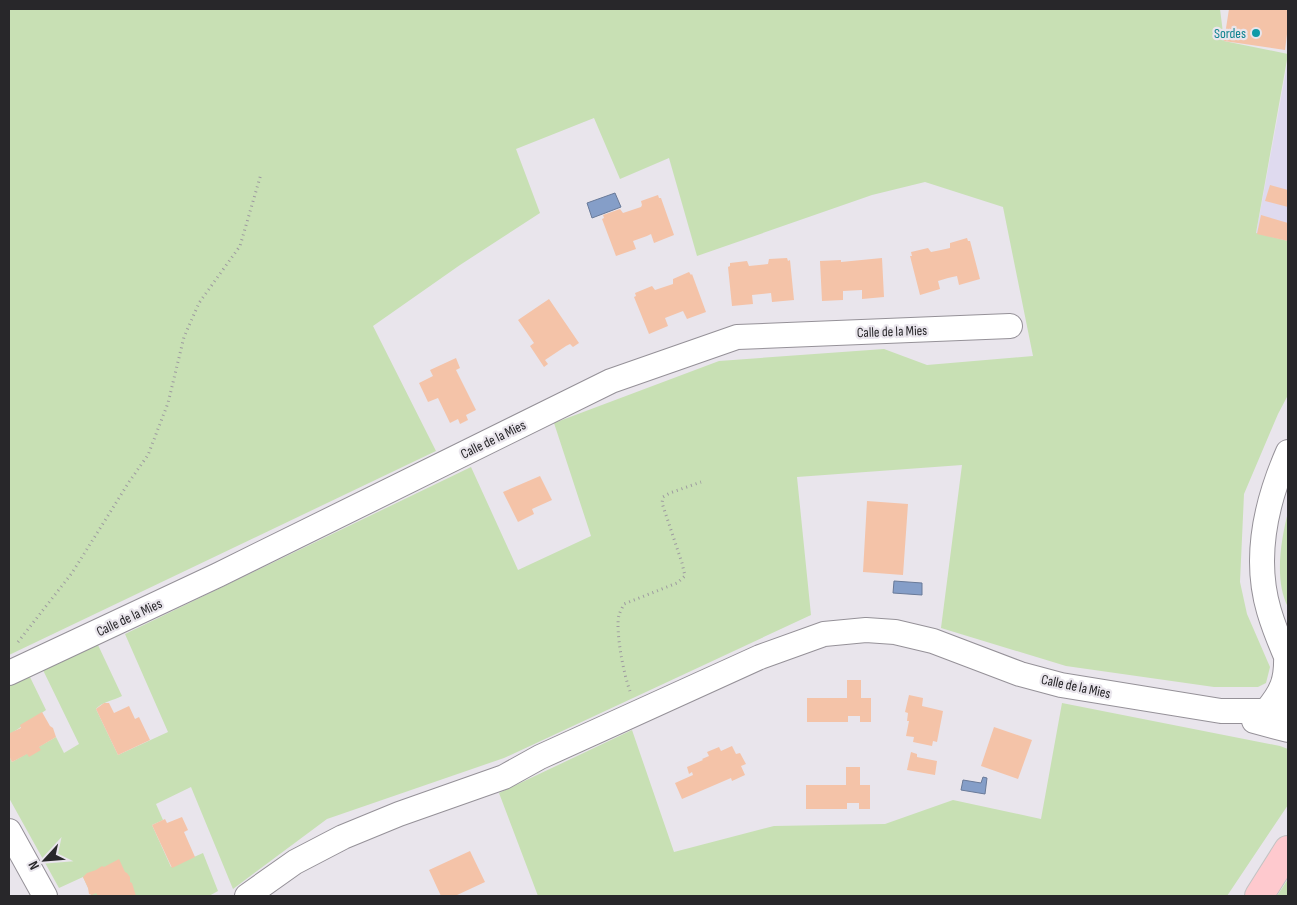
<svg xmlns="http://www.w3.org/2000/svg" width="1297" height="905" font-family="'Sofia Sans Condensed',sans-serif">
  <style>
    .industrial { fill: #dfdaef }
    .green { fill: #c8e0b4 }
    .water { fill: #859ec8; stroke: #697a99 }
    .building { fill: #f4c3a8 }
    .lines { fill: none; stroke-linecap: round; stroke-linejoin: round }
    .minor-casing { stroke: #959198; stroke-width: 26 }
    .primary-casing { stroke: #c3c3c3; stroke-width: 30 }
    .path { stroke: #9e9ba0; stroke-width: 3; stroke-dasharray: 1 4; stroke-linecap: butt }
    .minor { stroke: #fff; stroke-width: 24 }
    .primary { stroke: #fec9ce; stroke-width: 28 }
    .culture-dot { fill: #0f9aa8; stroke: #e9e5ec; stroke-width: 2 }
    .labels { text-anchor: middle; stroke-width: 4.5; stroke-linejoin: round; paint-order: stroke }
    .culture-label { font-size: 14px; fill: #0d838f; stroke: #e9e5ec; text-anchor: end }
    .street-label { font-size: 14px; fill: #28272a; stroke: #e9e5ec }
  </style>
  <rect width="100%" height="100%" fill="#e9e5ec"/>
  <path class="industrial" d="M1288 60V241L1256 234Z"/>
  <path class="green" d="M9 9H1220L1224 41 1288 54 1256 233 1288 241V395L1278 414 1244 494 1240 582 1247 614 1270 667 1266 683 1258 687H1214L1066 666 941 628 962 465 797 477 811 615 504 758 327 819 233 889 191 787 156 804 163 820 152 825 171 867 203 853 218 891 209 896H92L83 877 59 888 9 798V756L12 762 56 737 64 753 79 744 43 670 98 645 122 696C114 700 100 703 96 709L118 755 168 732 125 634 471 467 518 570 591 536 554 423 719 361 884 349 927 365 1033 356 1003 207 925 182 872 195 697 256 669 158 620 179 594 118 516 149 540 213 460 265 373 326 436 451 9 655Z
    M1288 512V607C1274 580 1281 540 1288 512Z
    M29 675 46 710 9 735V685Z
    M1062 703 1280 746 1288 749V805L1227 896H538L499 793 632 730 674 852 774 826 885 824 953 800 1041 819Z
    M1288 879V896H1277Z"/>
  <path class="water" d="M615 193 621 207 592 218 587 203Z
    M894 581 922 583V595L893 593Z
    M983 777 987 778 985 794 961 790 963 780 981 783Z"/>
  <path class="building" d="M1229 9H1288V26L1285 50 1224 41Z
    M1270 185 1288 190V207L1265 201Z
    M658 195 659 198H661L674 235 654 243 651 234 647 236 633 241 636 249 616 256 602 219 604 218 603 215 620 209 623 213 641 207 642 205 641 201Z
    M1261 215 1288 223V241L1257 234Z
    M967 238 968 241H970L980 279 959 285 957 276 948 278 938 281 940 289 920 295 910 256H912L911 252 928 248 931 252 941 250 950 248V243Z
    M787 258 788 261 790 260 794 300 772 302 771 293 752 295 753 304 732 306 728 267 730 266V263L747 261 749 266 768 264 769 259Z
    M882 258 884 297 862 299V290L843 291V300L822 301 820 261 841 260V262Z
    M689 272 691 275 692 274 706 312 687 319 683 311 665 318 668 326 649 334 634 297 636 296 635 293 652 286 655 290 673 284V279Z
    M549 299 579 343 573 347 570 344 566 346 545 360 548 364 544 367 530 346 534 343 518 320Z
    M456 358 460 368 456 370 476 410 466 415 468 420 460 424 458 419 450 423 438 398 428 402 419 383 433 376 430 370Z
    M540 476 552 500 532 509 534 514 518 522 503 492Z
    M867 501 908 504 903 575 863 572Z
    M847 680H861V698H871V722H860V716H848V722H807V698H847Z
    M909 695 923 698 922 706 943 711 937 742 933 741 932 746 913 742 914 737 906 736 909 721H907L908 713 905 712Z
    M104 703H109L114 713 129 706 135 719 139 717 150 740 118 755 96 709Z
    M42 712 50 726 53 728 56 737 39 747 41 750 29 757 27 754 12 762 9 756 10 733 21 728 20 725Z
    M994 727 1032 740 1018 779 981 766Z
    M732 746 736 754 740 753 746 764 741 766 745 775 732 781 731 778 682 799 675 783 693 775 692 772 689 774 687 767 703 760 702 759 709 756 707 752 719 747 721 751Z
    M911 752 917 754V757L937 761 935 775 907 770Z
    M846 767H860V785H870V809H859V803H847V809H806V785H846Z
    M182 817 188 830 184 832 195 857 172 868 152 825 165 819 167 823Z
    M470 851 485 882 455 896H441L429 870Z
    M119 859 125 872 127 873 130 877V882L132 883 136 896H98L96 893 92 895 89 894 88 888 83 877 87 873 96 870 102 866 104 867Z"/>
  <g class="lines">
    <g class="minor-casing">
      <path id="minor" d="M1288 452C1266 502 1253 557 1269 611 1274 628 1281 645 1288 661
        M9 673 218 575 611 381 737 337 1010 326
        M1266 711C1282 692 1287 680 1286 655
        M1254 721 1288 730
        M9 831 45 896
        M247 896 295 862 343 837 399 814 504 777 540 757 760 657 824 634 866 630 895 632 933 641 1020 674 1061 685 1221 711H1266L1288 713"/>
    </g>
    <g class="primary-casing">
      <path id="primary" d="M1259 896 1288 850"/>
    </g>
    <path class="path" d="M18 642 72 573 129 482 148 455 168 403 184 337 199 303 240 246 261 174
      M630 691C624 676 615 630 619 615 620 612 622 608 624 604L677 583 685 576 682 563 662 503 663 497 670 493 701 482"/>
    <use href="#minor" class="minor"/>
    <use href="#primary" class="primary"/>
  </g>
  <circle class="culture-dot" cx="1256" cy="33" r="5"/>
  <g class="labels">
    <g class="culture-label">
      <text x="1246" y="38">Sordes</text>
    </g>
    <g class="street-label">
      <text transform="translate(892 331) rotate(-2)" y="5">Calle de la Mies</text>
      <text transform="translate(493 439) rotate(-26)" y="5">Calle de la Mies</text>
      <text transform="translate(129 617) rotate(-25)" y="5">Calle de la Mies</text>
      <text transform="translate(1076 686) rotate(12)" y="5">Calle de la Mies</text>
    </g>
  </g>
  <rect width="1297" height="905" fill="none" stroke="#28272a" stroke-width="20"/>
  <g transform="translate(45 860) rotate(244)" stroke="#e9e5ec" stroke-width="4" paint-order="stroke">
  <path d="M0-4L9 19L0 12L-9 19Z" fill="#28272a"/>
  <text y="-8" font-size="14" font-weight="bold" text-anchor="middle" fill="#28272a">N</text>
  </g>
</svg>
